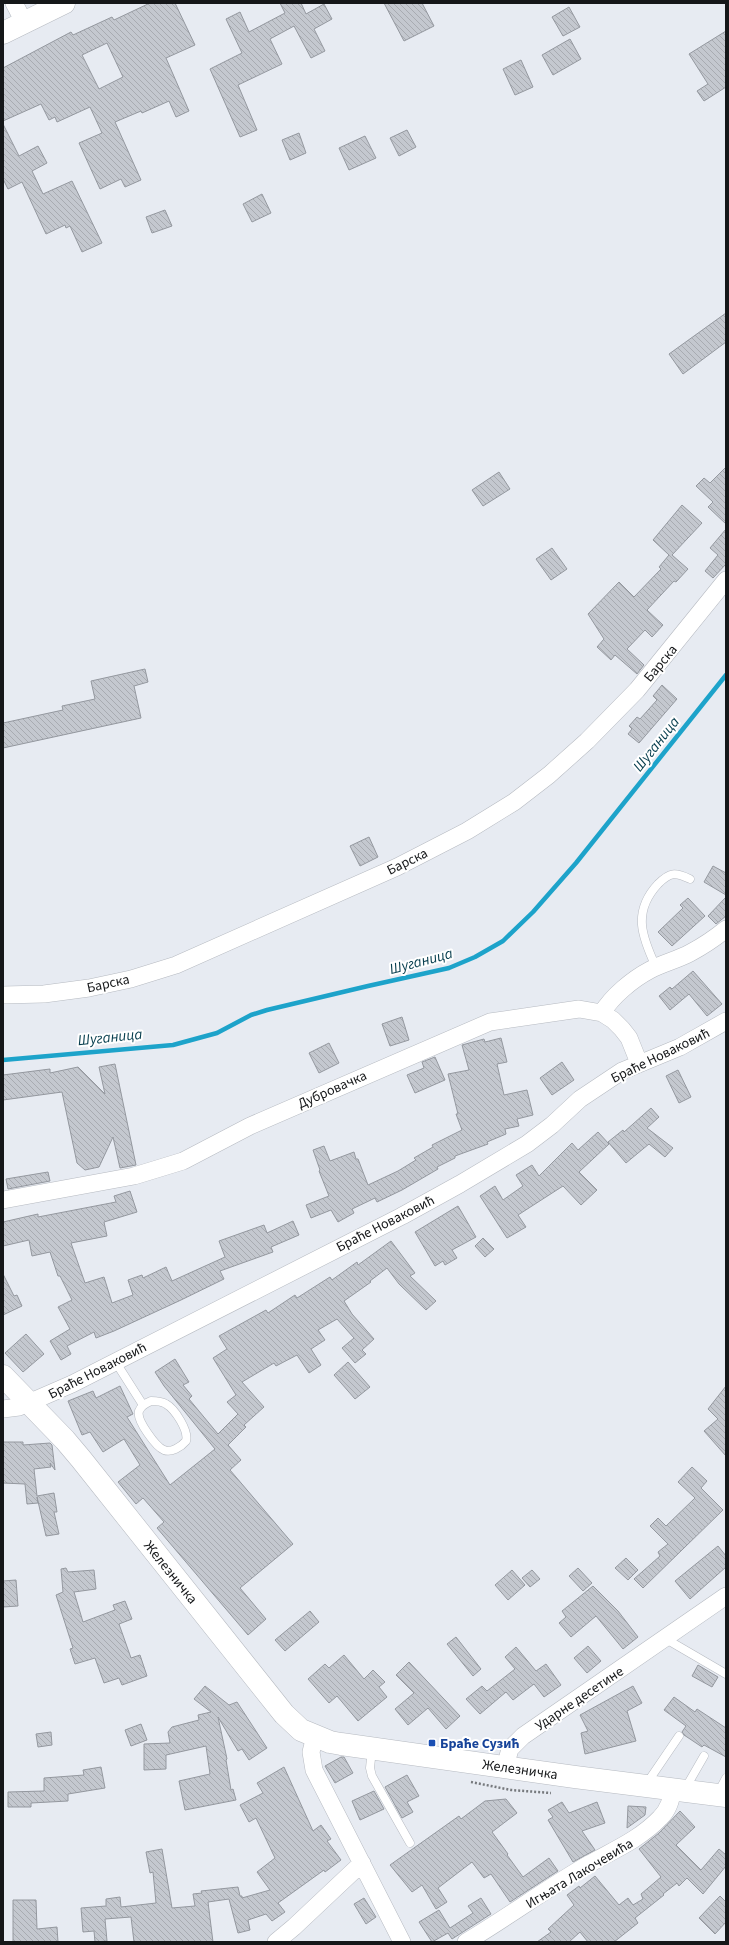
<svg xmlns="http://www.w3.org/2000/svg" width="729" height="1945" font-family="'Source Sans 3',sans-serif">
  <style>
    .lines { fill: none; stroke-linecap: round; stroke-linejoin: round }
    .stream { stroke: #1da3ca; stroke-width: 4.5 }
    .building { fill: url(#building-back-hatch); stroke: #94989f; fill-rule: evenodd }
    .lane-casing { stroke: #b6bac1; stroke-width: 9 }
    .street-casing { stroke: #b6bac1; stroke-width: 18 }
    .secondary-casing { stroke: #b6bac1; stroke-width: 23 }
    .path { stroke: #76797d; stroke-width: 2.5; stroke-dasharray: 2 2; stroke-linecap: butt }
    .lane { stroke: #fff; stroke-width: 8 }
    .street { stroke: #fff; stroke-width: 17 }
    .secondary { stroke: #fff; stroke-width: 22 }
    .transit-dot { fill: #1a4fb4; stroke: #fff; stroke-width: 1.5 }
    .labels { text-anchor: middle; stroke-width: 4; stroke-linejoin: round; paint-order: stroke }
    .street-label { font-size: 14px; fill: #151719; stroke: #fff }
    .transit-label { font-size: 14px; font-weight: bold; fill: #164399; stroke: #fff; text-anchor: start }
    .water-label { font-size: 15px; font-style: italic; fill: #073e4e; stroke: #fff }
  </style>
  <defs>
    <pattern id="building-back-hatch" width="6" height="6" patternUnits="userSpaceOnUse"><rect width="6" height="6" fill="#c4c8cf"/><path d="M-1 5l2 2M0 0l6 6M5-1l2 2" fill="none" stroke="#a8abb1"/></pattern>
  </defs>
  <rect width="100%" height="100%" fill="#e7ebf2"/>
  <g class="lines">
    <path class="stream" d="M3 1060 173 1045 217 1033 251 1015 267 1010 368 986 449 968 475 957 503 941 533 912 576 863 726 675"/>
  </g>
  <path class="building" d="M150 3H175L195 45 166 58 189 111 176 117 169 101 142 113 141 111 115 122 141 180 125 187 121 179 100 189 79 143 102 133 90 107 57 122 55 117 49 120 41 104 3 121V68L71 32 73 35 112 17 114 20ZM107 43 123 77 99 89 82 55Z
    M280 3H301L306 14 324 4 332 19 314 29 325 51 311 58 294 26 270 39 282 64 238 85 257 130 240 137 210 69 242 53 226 19 240 12 249 32 285 13Z
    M384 3H422L434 26 404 41Z
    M569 7 580 27 563 36 552 17Z
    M726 31V87L704 101 697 91 708 84 689 54Z
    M570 39 581 59 553 75 542 55Z
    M521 60 533 87 515 95 503 69Z
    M3 124 19 156 38 146 47 163 32 171 43 194 72 181 102 243 82 252 70 226 66 228 65 225 46 234 22 182 8 189 3 179Z
    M407 130 416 147 399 156 390 138Z
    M299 133 306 153 290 160 282 140Z
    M365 136 376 158 349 170 339 148Z
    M262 194 271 213 252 222 243 204Z
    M165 210 172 226 152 233 146 217Z
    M726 313V342L683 374 669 354Z
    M726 467V524L708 507 713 502 696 486 704 478 710 483Z
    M499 472 510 489 483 506 472 490Z
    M682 505 702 523 672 555 688 569 676 582 674 581 647 610 663 625 652 637 645 630 627 649 644 665 637 674 615 655 611 660 597 647 604 639 588 614 619 582 634 597 661 569 659 567 669 555 653 540Z
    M726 529V564L713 578 705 571 718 555 710 548Z
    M552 548 567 569 551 580 536 559Z
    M145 669 148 682 134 686 141 718 3 748V723L63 710 62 706 95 699 91 681Z
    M662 685 677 699 639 743 628 734 632 729 629 726 637 717 640 719 657 700 653 696Z
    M369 837 378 857 360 866 350 846Z
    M713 866 726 873V895L704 882Z
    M726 897V916L716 924 708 916Z
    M688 898 705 916 672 946 658 932 683 908 680 905Z
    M693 971 722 1004 707 1016 689 994 670 1010 659 996 670 987 672 989Z
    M402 1017 409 1040 390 1046 382 1024Z
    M501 1038 507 1062 497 1064 504 1095 527 1090 533 1115 517 1119 519 1126 505 1129 506 1134 487 1142 488 1144 455 1156V1158L437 1167 438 1169 402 1190 377 1202 375 1198 352 1209 354 1213 338 1222 331 1210 311 1218 306 1205 329 1196 319 1171 320 1170 313 1150 324 1146 330 1161 354 1152 356 1159H358L368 1185 398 1171 416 1160 414 1158 433 1147 432 1145 462 1130 456 1114H458L448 1074 469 1070 462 1045 484 1039 485 1042Z
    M329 1043 339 1063 319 1073 309 1053Z
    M435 1057 445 1080 415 1093 407 1075 424 1068 422 1062Z
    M562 1062 574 1080 552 1095 540 1078Z
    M115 1064 136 1165 120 1168 113 1137 99 1167 85 1170 77 1163 62 1092 3 1100V1075L50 1069V1073L78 1067 105 1094 99 1067Z
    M678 1070 691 1097 679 1103 666 1076Z
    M651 1108 659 1117 647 1128 673 1148 665 1157 649 1144 626 1163 608 1142 623 1130 624 1132Z
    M598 1132 609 1144 579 1172 597 1190 581 1205 563 1186 518 1215 526 1227 507 1238 480 1196 495 1186 503 1200 523 1186 516 1175 532 1165 539 1176 572 1143 578 1150Z
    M48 1172 50 1181 8 1189 6 1179Z
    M130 1191 137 1212 104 1222 107 1236 71 1243 85 1283 104 1277 112 1303 133 1295 128 1280 142 1275 143 1278 166 1267 172 1281 225 1257 219 1241 264 1225 267 1233 293 1221 299 1235 271 1247 273 1252 220 1271 224 1279 181 1300 114 1331 96 1338 94 1332 67 1346 71 1354 61 1360 50 1341 70 1329 58 1307 72 1300 60 1276H58L50 1252 32 1256 29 1240 3 1246V1222L38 1214V1217L116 1202 114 1196Z
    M458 1206 476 1237 452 1250 457 1258 445 1265 443 1261 435 1266 415 1232Z
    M483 1238 494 1249 485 1257 475 1246Z
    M391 1241 415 1273 410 1276 436 1301 426 1310 399 1284 387 1268 370 1281 371 1282 344 1301 352 1314 374 1339 362 1350 366 1354 355 1363 342 1348 354 1338 337 1319 318 1330 325 1340 311 1349 321 1365 309 1373 297 1355 276 1366 274 1363 242 1382 264 1407 244 1425 246 1427 228 1445 241 1460 230 1470 293 1544 240 1588 266 1619 248 1635 157 1528 164 1522 143 1498 136 1504 118 1482 140 1465 124 1439 103 1452 90 1432 82 1435 68 1401 93 1391 96 1398 120 1386 133 1414 127 1417 170 1485 215 1449 164 1386 155 1372 175 1359 189 1382 183 1385 192 1396 189 1399 218 1434 238 1414 227 1402 236 1395 213 1358 227 1349 219 1336 266 1310 268 1313 295 1295 297 1298 330 1277 332 1280 357 1262 358 1265Z
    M3 1274 14 1296 17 1295 22 1306 3 1315Z
    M26 1334 44 1354 23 1372 5 1353Z
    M348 1362 370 1387 355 1399 334 1375Z
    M726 1386V1456L704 1431 718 1419 708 1409Z
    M3 1442H23V1445L50 1443 52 1445 55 1470 50 1463 51 1467 34 1469 37 1496 54 1493 57 1512H54L59 1534 46 1536 37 1497 38 1503 27 1504 25 1484 3 1483Z
    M692 1467 707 1481 701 1488 723 1510 643 1588 634 1579 660 1556 658 1552 668 1544 650 1526 658 1518 666 1526 695 1498 678 1482Z
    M718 1546 726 1556V1567L690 1599 675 1581Z
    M626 1558 638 1570 628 1580 615 1568Z
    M66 1568 68 1572 94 1570 96 1589 74 1592 83 1622 115 1610 113 1605 125 1601 132 1619 119 1624 131 1658 140 1655 147 1676 122 1685 119 1678 104 1683 95 1658 75 1664 70 1649 73 1648 56 1595 63 1592 61 1569Z
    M578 1568 592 1583 583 1591 569 1576Z
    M512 1570 525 1585 508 1600 495 1585Z
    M532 1570 540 1579 530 1587 522 1578Z
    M16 1580 18 1606 3 1607V1581Z
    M593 1586 618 1611 638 1637 623 1649 596 1616 571 1637 559 1623 566 1617 562 1611Z
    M310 1611 319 1622 285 1651 275 1640Z
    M456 1637 481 1669 473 1676 447 1644Z
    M588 1646 601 1661 587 1673 574 1658Z
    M516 1647 536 1671 546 1664 561 1685 544 1697 534 1684 513 1700 506 1692 480 1714 466 1699 482 1686 487 1691 515 1669 505 1657Z
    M344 1655 364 1679 373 1670 385 1682 379 1687 387 1697 358 1721 337 1696 329 1703 308 1679 325 1664 329 1668Z
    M409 1662 460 1716 446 1729 428 1708 408 1725 395 1709 414 1693 396 1675Z
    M698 1665 718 1677 712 1687 692 1676Z
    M205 1686 229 1705 237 1702 267 1748 249 1760 242 1749 238 1751 218 1717 227 1759 226 1760 231 1790 233 1789 236 1800 185 1810 179 1781 210 1774 206 1746 166 1755V1769L144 1770V1744L170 1743 168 1732 172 1727 199 1720 198 1715 211 1712 194 1699Z
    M633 1686 642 1703 627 1711 636 1741 585 1754 581 1733 588 1731 580 1715Z
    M674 1697 695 1712 697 1709 726 1728V1757L704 1745 702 1747 684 1735 682 1732 686 1726 664 1710Z
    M141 1724 147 1740 131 1746 125 1730Z
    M51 1732 52 1745 38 1747 36 1734Z
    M341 1757H344L353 1773 335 1783 325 1766Z
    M101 1767 105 1788 68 1794V1801L31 1803V1807H8V1792L44 1791V1778L84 1775 83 1770Z
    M284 1767 313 1831 321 1825 331 1839 327 1841 341 1860 325 1872 324 1870 278 1903 285 1912 272 1921 266 1914 248 1920 250 1930 238 1933 229 1899 208 1902 213 1942H134L131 1917 105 1919 107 1941 95 1942 94 1931 83 1932 81 1908 106 1906V1899L120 1897 121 1907 156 1903 153 1872 150 1873 146 1852 162 1849 172 1908 195 1906 193 1894 202 1893 201 1891 238 1887 240 1896H242V1898L270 1890 257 1872 275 1858 256 1818 249 1822 240 1805 263 1793 257 1783Z
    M407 1775 419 1796 407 1802 413 1812 402 1818 385 1787Z
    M374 1791 384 1809 360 1820 352 1801Z
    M506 1799 517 1813 492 1832 508 1854 507 1855 523 1877 549 1858 558 1871 510 1902 491 1874 484 1878 472 1862 438 1888 447 1902 436 1909 422 1885 412 1892 390 1865 459 1816 461 1819 485 1801Z
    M562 1802 569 1813 597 1802 605 1823 582 1831 595 1850 573 1862 548 1820 553 1817 548 1810Z
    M628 1806 646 1807 645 1815 627 1828Z
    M680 1811 695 1827 676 1845 701 1870 719 1849 726 1855V1866L703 1894 687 1878 679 1886 677 1883 663 1894 664 1895 635 1918 638 1923 614 1942H588L580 1932 569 1942H537L551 1932 548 1929 574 1905 567 1895 579 1886 580 1888 595 1876 619 1905 628 1898 633 1905 643 1899 641 1894 661 1877 639 1849 659 1833Z
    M720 1896 726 1902V1922L715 1934 699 1918Z
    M364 1898 376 1917 366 1924 354 1904Z
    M481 1898 491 1914 452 1939 448 1933 432 1942 419 1922 439 1910 450 1928 473 1913 468 1906Z
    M13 1900H36L37 1929 57 1927 58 1942H13Z"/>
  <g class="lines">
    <g class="lane-casing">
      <path id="lane" d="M656 967C642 937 632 912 658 884 670 872 675 872 690 879
        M115 1361 143 1405
        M151 1401C156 1401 161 1401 166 1404 175 1409 189 1431 186 1441 181 1447 171 1453 164 1450 156 1447 136 1420 139 1411 141 1406 146 1403 151 1401Z
        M666 1639 726 1674
        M372 1749 370 1768 372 1776 410 1843
        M647 1783 679 1736
        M685 1789 704 1756
        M718 1793 726 1778"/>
    </g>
    <g class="street-casing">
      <path id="street" d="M14 3 24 22
        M3 995 44 994 89 988 131 979 176 965 397 867 467 831 514 802 549 775 587 741 637 690 726 580
        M602 1013C612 996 633 979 650 970 663 963 677 960 690 953 703 946 715 938 726 929
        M3 1200 134 1176 183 1161 250 1126 490 1022 579 1009 602 1013 613 1020 622 1029 629 1038 639 1063
        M3 1409 19 1407 72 1384 402 1216 460 1184 527 1144 552 1125 580 1099 622 1071 680 1047 726 1021
        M315 1736 311 1752 314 1770 402 1942
        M505 1767 510 1749 523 1736 726 1596
        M276 1942 294 1927 362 1863
        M466 1942C508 1917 547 1888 589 1864 614 1850 640 1839 660 1818 669 1809 671 1800 673 1788"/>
    </g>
    <g class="secondary-casing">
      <path id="secondary" d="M3 33 64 3
        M3 1376 65 1440 81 1459 284 1714 301 1730 330 1742 341 1744 575 1777 726 1796"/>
    </g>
    <path class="path" d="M471 1782 511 1790 551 1793"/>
    <use href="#lane" class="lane"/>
    <use href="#street" class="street"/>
    <use href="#secondary" class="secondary"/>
  </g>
  <rect class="transit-dot" x="428" y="1739" width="8" height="8" rx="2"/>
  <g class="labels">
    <g class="street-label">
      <text transform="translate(660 663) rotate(-50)" y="5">Барска</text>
      <text transform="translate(407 861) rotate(-26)" y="5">Барска</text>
      <text transform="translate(108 983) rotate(-12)" y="5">Барска</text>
      <text transform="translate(660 1055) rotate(-26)" y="5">Браће Новаковић</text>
      <text transform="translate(332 1089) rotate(-24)" y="5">Дубровачка</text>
      <text transform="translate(385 1223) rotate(-27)" y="5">Браће Новаковић</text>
      <text transform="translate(97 1370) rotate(-27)" y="5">Браће Новаковић</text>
      <text transform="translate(171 1572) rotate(51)" y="5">Железничка</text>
      <text transform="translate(579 1698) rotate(-34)" y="5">Ударне десетине</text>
      <text transform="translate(520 1769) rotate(8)" y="5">Железничка</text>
      <text transform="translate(579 1873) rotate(-31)" y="5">Игњата Лакочевића</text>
    </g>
    <g class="transit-label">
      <text x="440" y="1748">Браће Сузић</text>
    </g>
    <g class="water-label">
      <text transform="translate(656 744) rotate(-52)" y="5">Шуганица</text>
      <text transform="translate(421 961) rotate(-15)" y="5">Шуганица</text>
      <text transform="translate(110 1037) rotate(-6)" y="5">Шуганица</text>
    </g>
  </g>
  <rect width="729" height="1945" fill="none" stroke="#151719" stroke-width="8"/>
</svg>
